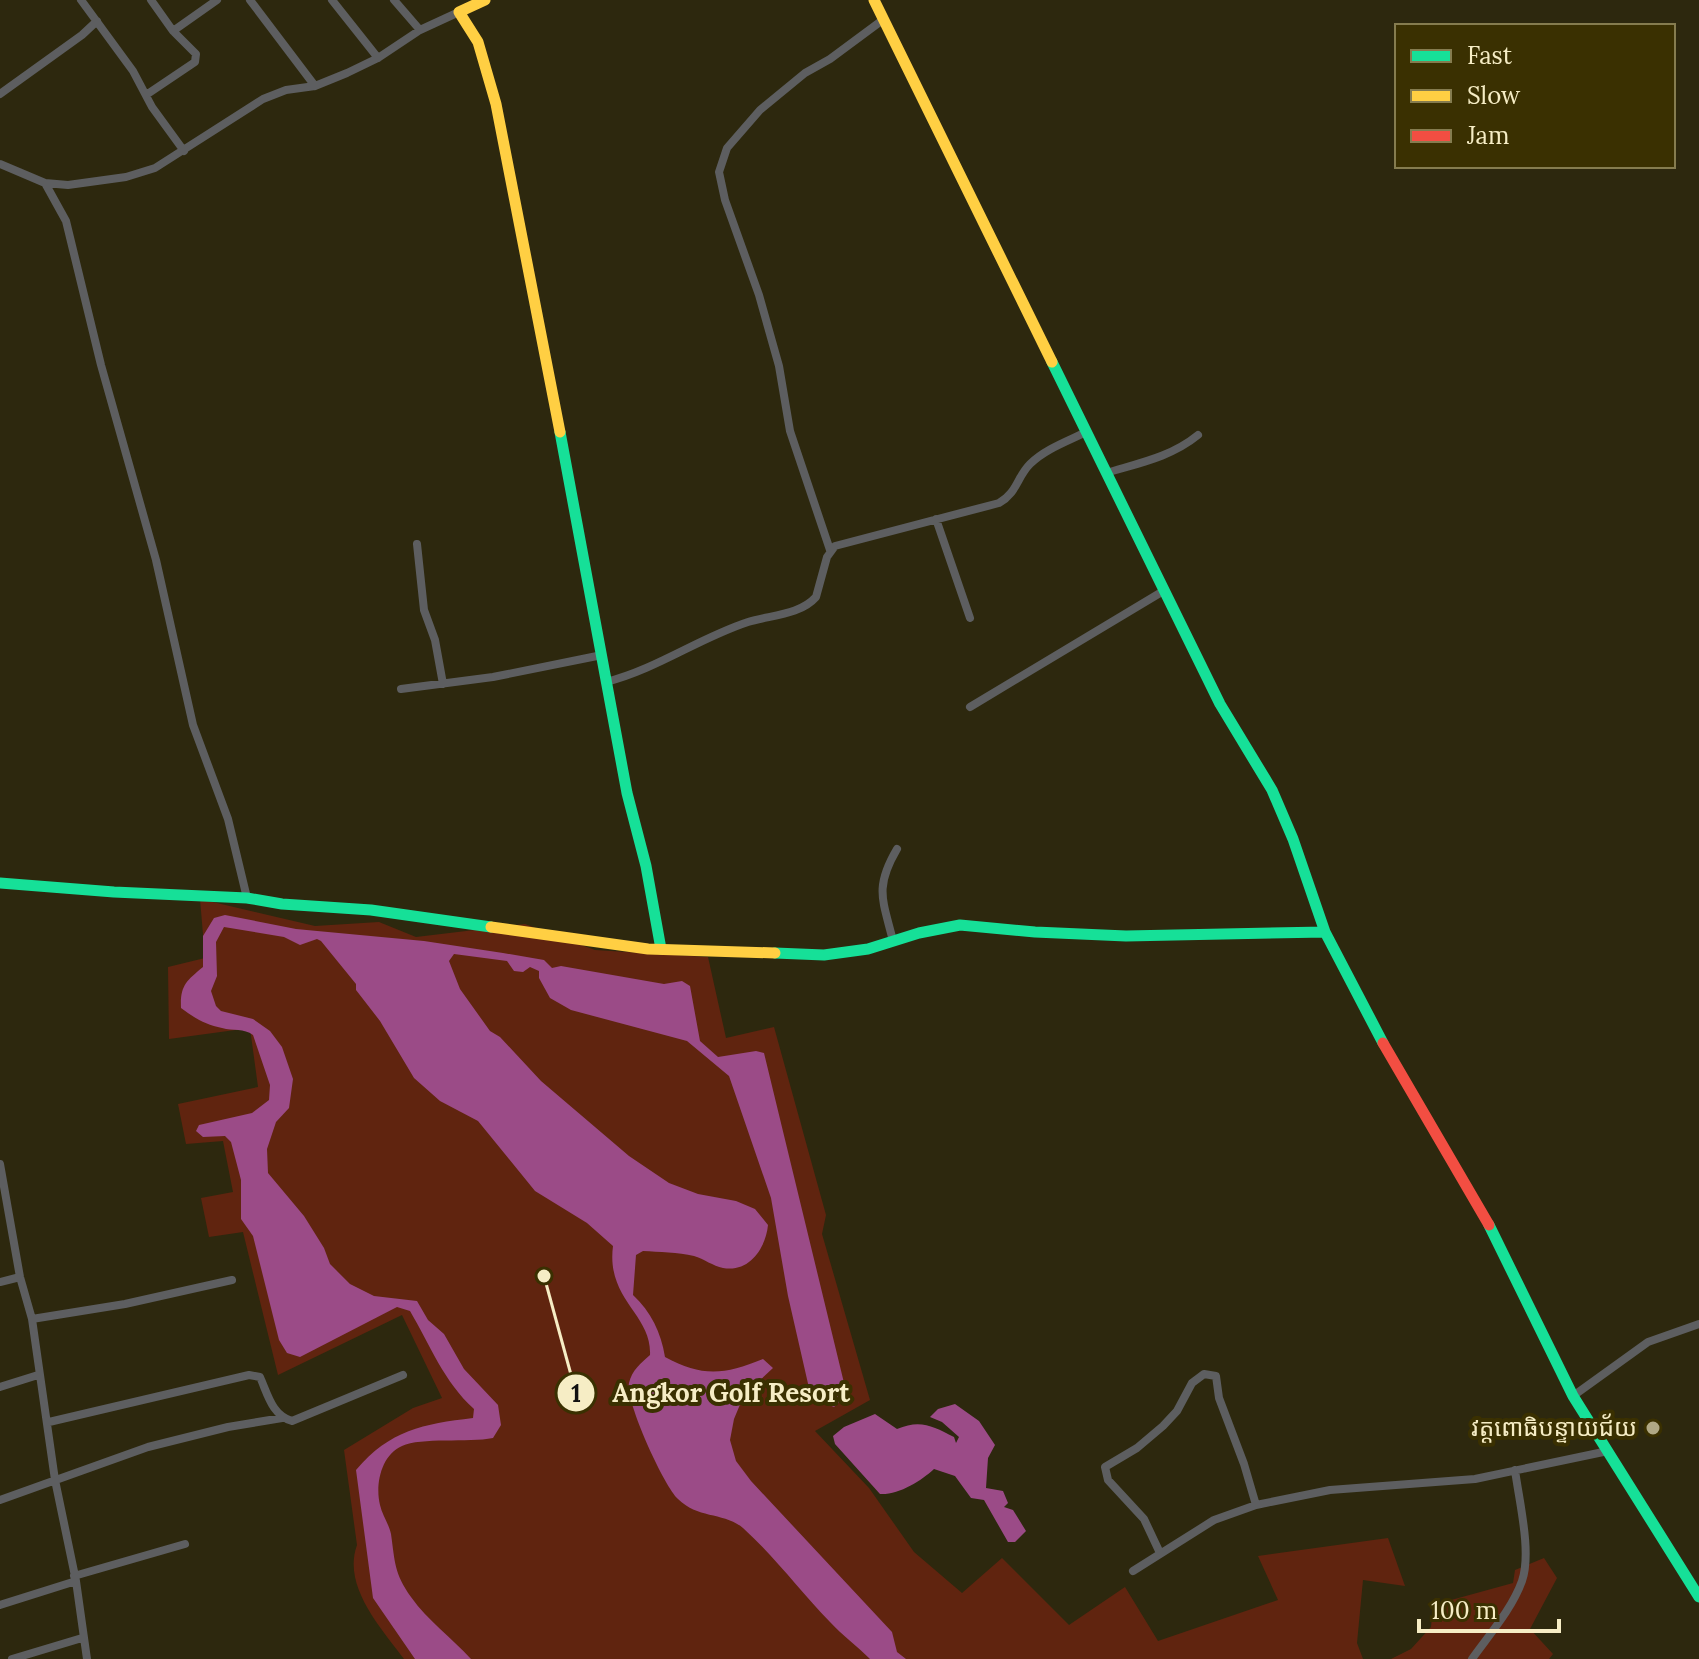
<svg xmlns="http://www.w3.org/2000/svg" width="1699" height="1659" font-family="Lora,'Noto Sans Khmer',serif">
  <style>
    .green { fill: #60240f }
    .water { fill: #9b4b87 }
    .lines { fill: none; stroke-linecap: round; stroke-linejoin: round }
    .street { stroke: #5d5e60; stroke-width: 8 }
    .fast { stroke: #16e098; stroke-width: 11 }
    .slow { stroke: #ffcf43; stroke-width: 11 }
    .jam { stroke: #f24e42; stroke-width: 11 }
    .poi-dot { fill: #b0a885; stroke: #3a3001; stroke-width: 3 }
    .labels { text-anchor: middle; stroke-width: 8; stroke-linejoin: round; paint-order: stroke }
    .poi-label { font-size: 24px; fill: #f6edc5; stroke: #3a3001; text-anchor: end }
    .leader { fill: none; stroke: #f6edc5; stroke-width: 3 }
    .callout-dot { fill: #f6edc5; stroke: #3a3001; stroke-width: 3 }
    .mark-label { font-size: 24px; text-anchor: middle; font-weight: bold; fill: #111 }
    .callout-label { font-size: 26px; text-anchor: middle; font-weight: bold; fill: #f6edc5; stroke: #3a3001; stroke-width: 8; stroke-linejoin: round; paint-order: stroke }
  </style>
  <rect width="100%" height="100%" fill="#2d280e"/>
  <path class="green" d="M200 899 315 926 379 922 416 937 525 924 595 950 708 957 726 1038 774 1027 826 1215 822 1234 870 1400 815 1431 869 1488 914 1552 962 1593 1002 1558 1069 1625 1125 1587 1158 1641 1278 1600 1258 1556 1388 1538 1405 1586 1363 1580 1357 1643 1363 1659H404C381 1628 342 1586 357 1545L344 1450 413 1408 442 1398 402 1315 278 1375 243 1232 209 1237 201 1198 233 1192 223 1141 186 1144 178 1104 258 1087 250 1028 169 1039 168 967 205 958Z
    M1544 1558 1557 1578 1530 1629 1553 1654 1549 1659H1391L1411 1649 1431 1627 1433 1605 1513 1583 1515 1570Z"/>
  <path class="water" d="M225 915 296 929 424 941 503 953 544 960 552 968 561 966 664 984 682 981 690 986 700 1041 718 1057 756 1051 764 1053 845 1387 843 1399 834 1407 815 1399 809 1388 788 1296 771 1198 729 1076 687 1041 571 1010 550 998 539 978V971L530 967 523 972 514 971 507 961 454 954 449 961 460 989 490 1031 500 1037 541 1081 629 1156 669 1183 698 1194 736 1201 755 1209 768 1225C766 1247 750 1273 723 1268 713 1266 704 1259 694 1256 678 1252 659 1252 643 1251L636 1255 633 1295C651 1312 661 1332 665 1357 702 1377 724 1375 763 1359L773 1368 744 1395 734 1419 730 1440 736 1461 751 1481 892 1632 897 1652 906 1659H870C857 1646 842 1635 830 1622 800 1591 775 1557 743 1528 724 1512 698 1519 678 1499 664 1486 625 1401 629 1383 632 1370 641 1363 650 1355 652 1314 606 1300 613 1246L587 1223 535 1191 478 1121 440 1101 414 1078 380 1021 356 990V984L321 941 317 939 300 945 284 937 224 927 216 942 217 976 211 991 216 1006 221 1011 253 1019 270 1031 282 1047 293 1079 289 1108 276 1122 267 1149 268 1173 304 1216 324 1248 330 1264 350 1284 374 1296 417 1301 428 1320 444 1334 464 1369 498 1405 501 1425 493 1438C468 1443 421 1437 402 1446 381 1455 375 1485 380 1505 382 1515 389 1524 391 1534 395 1562 394 1573 411 1597 428 1621 451 1637 471 1659H415L373 1598 356 1470C390 1430 423 1424 473 1418L474 1409C444 1382 430 1345 410 1311L397 1307 300 1357 287 1353 279 1340 253 1236 241 1219V1180L231 1142 225 1136 203 1137 196 1131 199 1125 252 1113 269 1100 270 1085 253 1035C244 1028 233 1031 222 1028 206 1025 194 1018 181 1008 180 986 186 981 203 967V936L214 918Z
    M955 1404 979 1421 995 1445 988 1458 986 1488 1003 1491 1008 1503 1004 1507 1013 1510 1026 1531 1015 1542H1008L984 1500 971 1498 955 1476 934 1469C921 1481 899 1495 880 1494L835 1444 833 1436 844 1427 875 1414 897 1429C920 1419 933 1426 954 1437L956 1443 959 1437 942 1422 930 1417 938 1409Z"/>
  <g class="lines">
    <path class="street" d="M81 0 133 71 152 107 184 151
      M250 0 315 86
      M332 0 378 58
      M394 0 420 30
      M173 31 217 0
      M0 94 82 35 97 21
      M146 95 195 62 196 54 173 31 151 0
      M0 164 45 183 66 221 101 365 156 560 193 725 228 819 247 898
      M45 183 68 185 126 177 155 168 263 99 286 90 315 86 347 73 378 58 420 30 459 12
      M1106 473C1139 463 1171 457 1198 435
      M936 519 970 618
      M417 544 424 610 435 640 443 684
      M830 550 790 431 779 366 759 295 725 200 719 172 727 148 760 110 805 73 830 59 884 19
      M606 682C657 669 699 638 748 622 771 615 800 615 816 597L827 557 835 546 999 503C1017 493 1017 477 1030 464 1045 449 1068 441 1086 432
      M401 689 493 677 602 655
      M970 707 1165 590
      M893 941C883 900 874 888 897 849
      M0 1164 20 1277 32 1319 55 1480 76 1581 87 1659
      M0 1282 20 1277
      M32 1319 125 1304 232 1280
      M0 1387 38 1375
      M1573 1396 1648 1342 1699 1324
      M49 1422 249 1375 260 1377C268 1395 272 1415 292 1421L403 1375
      M0 1500 148 1447 228 1427 282 1418
      M1160 1553 1144 1519 1108 1480 1105 1467 1137 1448 1163 1426 1177 1411 1192 1383 1204 1374 1216 1376 1219 1398 1244 1464 1256 1505
      M1133 1571 1214 1520 1256 1505 1330 1490 1475 1479 1608 1451
      M74 1576 185 1544
      M0 1605 76 1581
      M12 1659 82 1638
      M1472 1659C1489 1635 1512 1609 1522 1581 1532 1552 1519 1501 1515 1470"/>
    <path class="fast" d="M1052 362 1220 704 1272 790 1293 839 1325 932 1383 1043
      M560 432 627 793 646 866 661 949
      M0 883 114 892 247 898 282 904 371 910 491 927
      M775 953 824 955 868 949 919 933 960 925 1035 932 1126 936 1325 932
      M1489 1225 1573 1396 1699 1597"/>
    <path class="slow" d="M485 0 459 12 478 42 496 104 560 432
      M874 0 1052 362
      M491 927 648 949 775 953"/>
    <path class="jam" d="M1383 1043 1489 1225"/>
  </g>
  <circle class="poi-dot" cx="1653" cy="1428" r="8"/>
  <g class="labels">
    <g class="poi-label">
      <text x="1637" y="1436">វត្តពោធិបន្ទាយជ័យ</text>
    </g>
  </g>
  <path class="leader" d="M544 1276L576 1393"/>
  <g class="callout-dot">
    <circle cx="544" cy="1276" r="8"/>
    <circle cx="576" cy="1393" r="20"/>
  </g>
  <g class="mark-label">
    <text x="576" y="1402">1</text>
  </g>
  <g class="callout-label">
    <text x="731" y="1402">Angkor Golf Resort</text>
  </g>
  <rect x="1395" y="24" width="280" height="144" fill="#3a3001" stroke="#857c4f" stroke-width="2"/>
  <rect x="1411" y="50" width="40" height="12" fill="#16e098" stroke="#857c4f" stroke-width="2"/>
  <text x="1467" y="64" font-size="24" fill="#f6edc5">Fast</text>
  <rect x="1411" y="90" width="40" height="12" fill="#ffcf43" stroke="#857c4f" stroke-width="2"/>
  <text x="1467" y="104" font-size="24" fill="#f6edc5">Slow</text>
  <rect x="1411" y="130" width="40" height="12" fill="#f24e42" stroke="#857c4f" stroke-width="2"/>
  <text x="1467" y="144" font-size="24" fill="#f6edc5">Jam</text>
  <path d="M1419 1619v12h140v-12" fill="none" stroke="#f6edc5" stroke-width="4"/>
  <text x="1431" y="1619" font-size="24" fill="#f6edc5" stroke="#3a3001" stroke-width="6" paint-order="stroke">100 m</text>
</svg>
